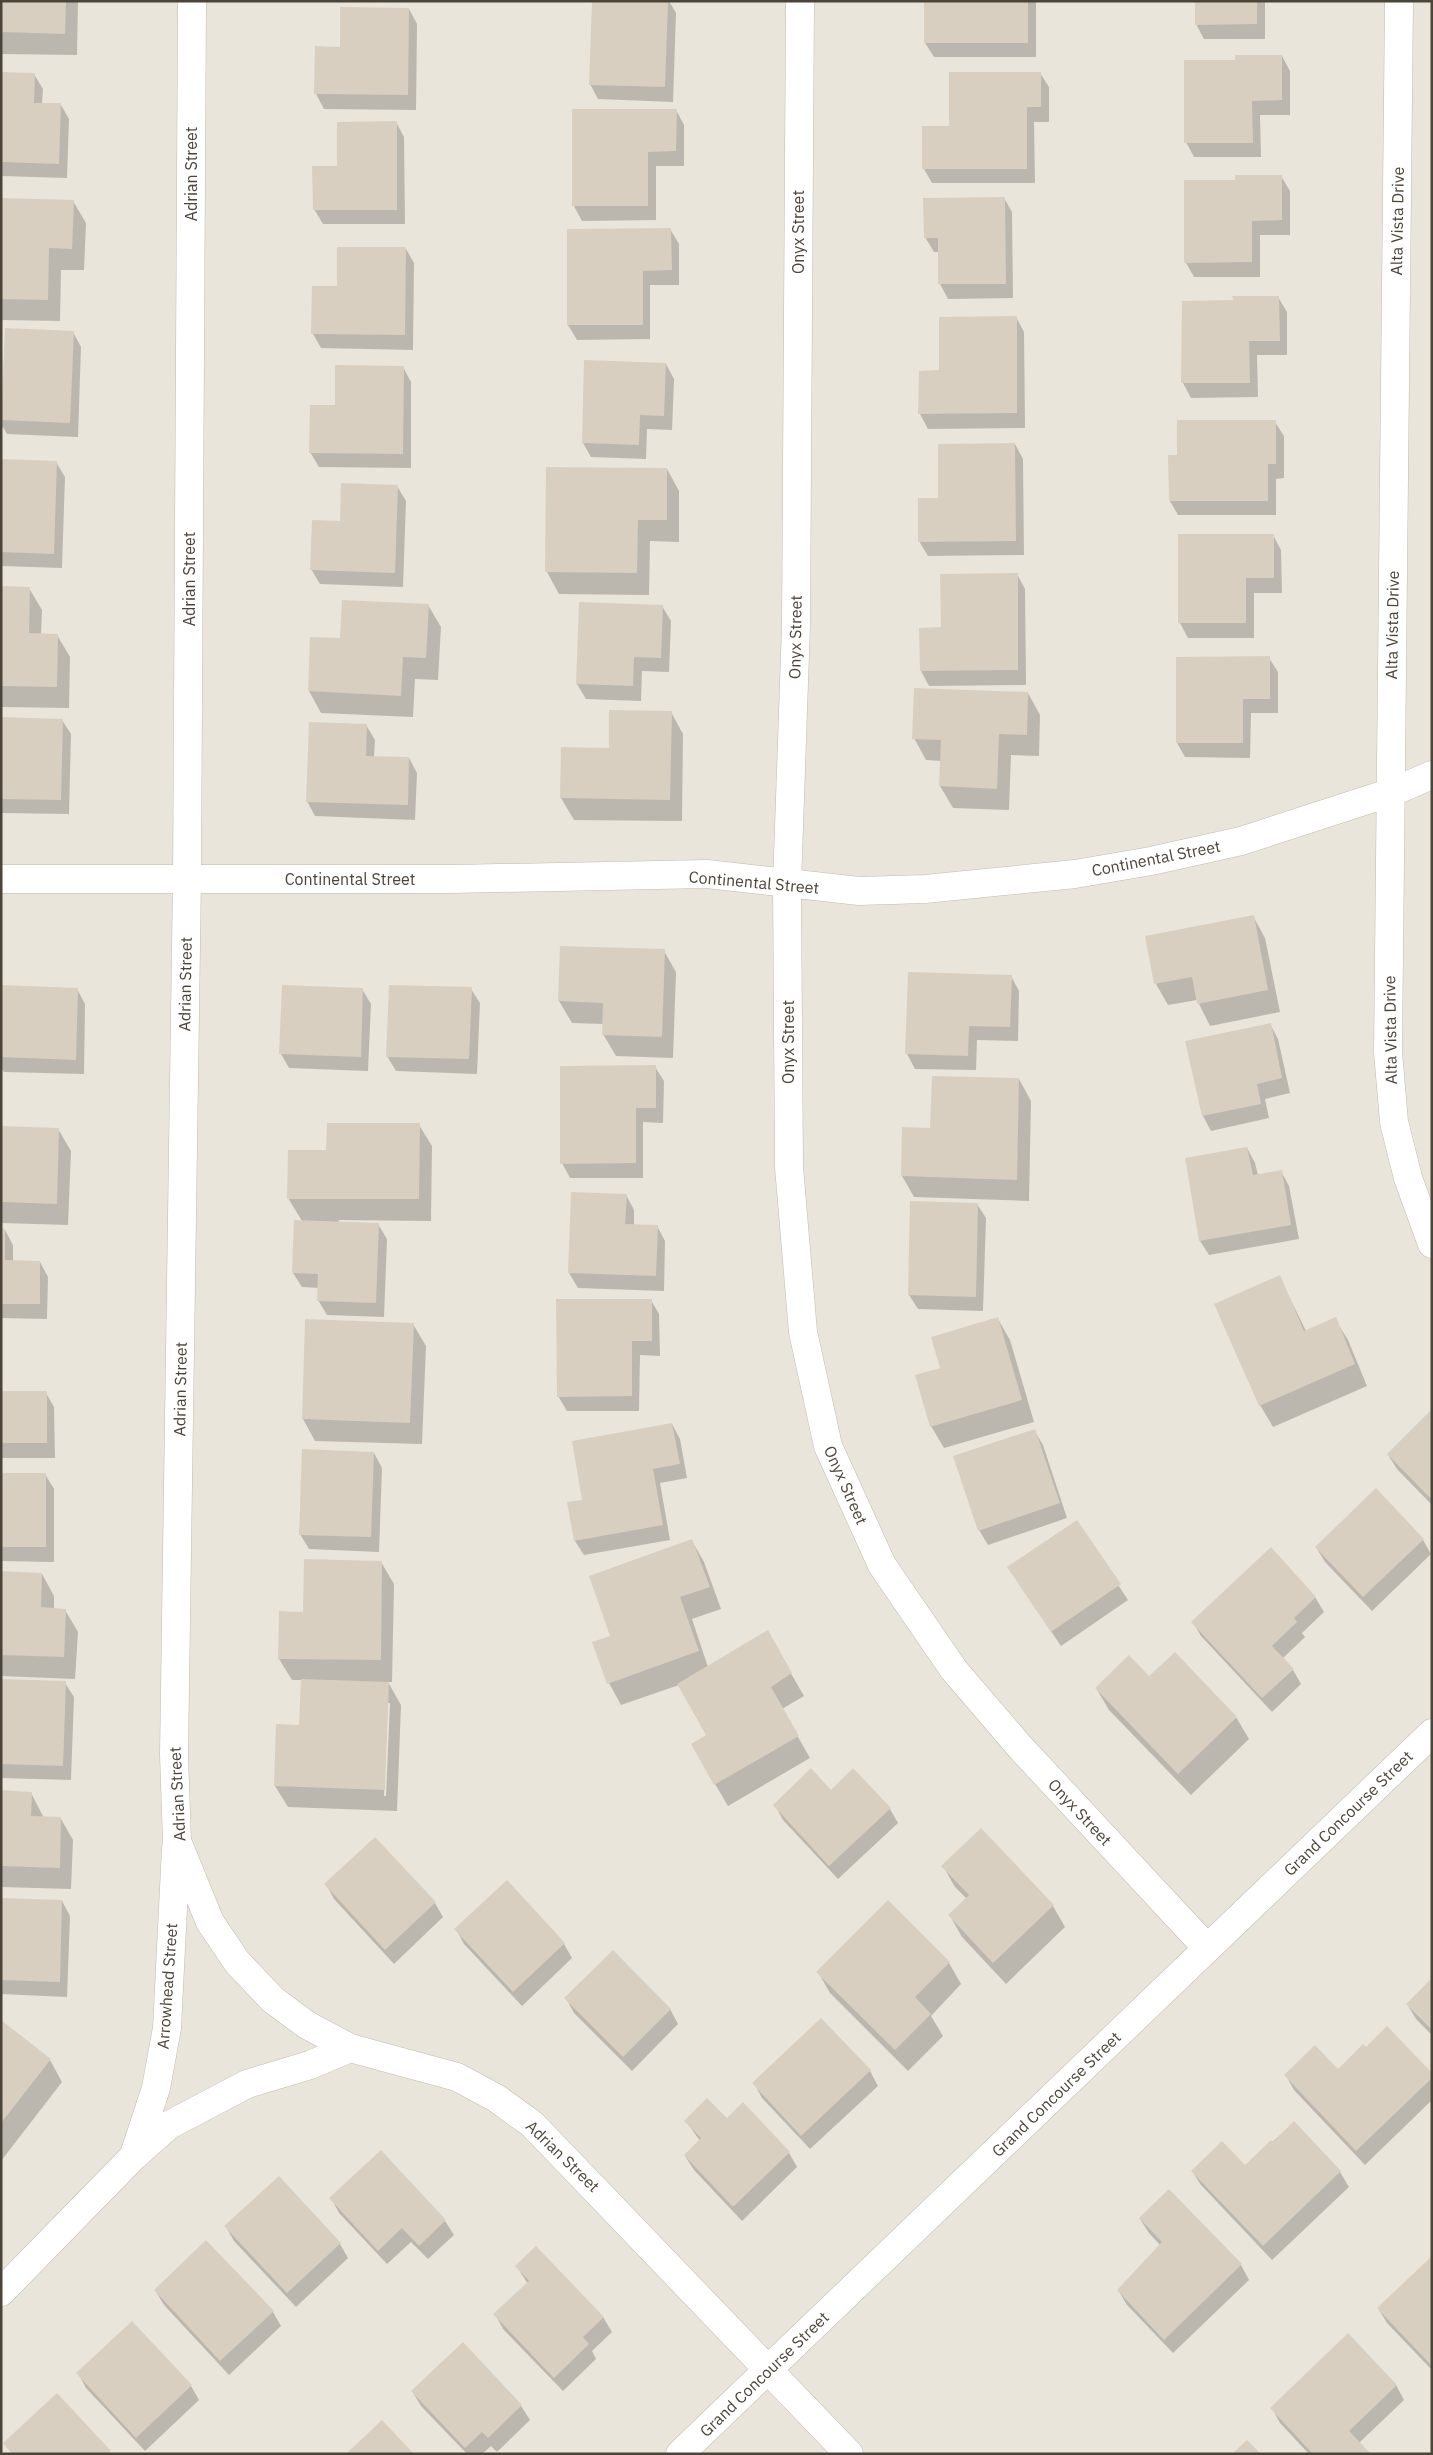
<svg xmlns="http://www.w3.org/2000/svg" width="1433" height="2455" font-family="'IBM Plex Sans',sans-serif">
  <style>
    .residential { fill: #eae5da }
    .shadow { fill: #0003; fill-rule: evenodd }
    .building { fill: #d8cfc1 }
    .lines { fill: none; stroke-linecap: round; stroke-linejoin: round }
    .street-casing { stroke: #c2bbae; stroke-width: 29 }
    .street { stroke: #fff; stroke-width: 28 }
    .labels { text-anchor: middle; stroke-width: 5; stroke-linejoin: round; paint-order: stroke }
    .street-label { font-size: 16px; fill: #4b4439; stroke: #fff }
  </style>
  <rect width="100%" height="100%" fill="#f6f3ec"/>
  <path class="residential" d="M1 1H1432V2454H1Z"/>
  <path class="shadow" d="M1 1H78L77 55 1 54Z
    M593 1H669L676 13 673 102 598 99 590 84Z
    M925 1H1036V57H934L925 43Z
    M1196 1H1265V39H1204L1196 24Z
    M409 9 417 24 416 110 324 109 316 94 317 47 341 48Z
    M1282 56 1290 71V115H1260L1261 157H1194L1186 142 1236 61Z
    M1 73 34 74 43 89 42 104 61 105 69 119 67 178 1 176Z
    M1040 73 1049 87V122H1034L1035 183H932L924 169 950 127Z
    M676 110 684 125V166H656V220L582 221 574 206V111Z
    M396 122 404 137 405 224H323L314 209 339 167Z
    M1281 176 1290 191V235H1260V277H1194L1186 263 1236 181Z
    M1004 198 1012 212 1013 298 948 299 940 284 939 252H934L925 237Z
    M1 199 73 201 86 223 84 270H61L60 321 1 320Z
    M670 229 679 244V285H650V339L577 340 568 325V230Z
    M406 249 414 263 413 350 321 348 313 334 338 287Z
    M1278 297 1287 312V355H1257L1258 397 1191 398 1183 383 1234 301Z
    M1016 317 1024 332 1025 428 928 429 920 414V372H941Z
    M73 332 81 347 78 437 7 434 1 424V398Z
    M666 364 674 379 672 430 647 429 646 459 591 457 583 443Z
    M403 367 411 382V468L319 467 310 452 336 406Z
    M1275 422 1284 436V478L1276 479V515H1178L1170 501Z
    M1015 444 1023 459 1024 555 928 556 919 541 940 499Z
    M1 460 56 462 65 477 62 568 1 566Z
    M548 468 667 469 679 491V542L650 541 649 595 559 594 547 572Z
    M397 486 406 501 403 587 320 584 311 569 341 523Z
    M1273 535 1281 550 1282 593H1254V638H1188L1180 623Z
    M1017 574 1025 589 1026 685 929 686 921 671 920 629H942Z
    M1 587 29 588 42 610 41 635H57L70 657 69 708 1 707Z
    M428 605 441 627 438 680 415 679 413 717 321 713 309 691 342 640Z
    M662 606 671 621 669 672 642 671 641 701 586 699 577 684Z
    M1269 658 1278 672V713H1251L1250 758 1185 757 1177 743Z
    M1028 693 1040 715 1039 756 1011 755 1009 810 953 808 940 786 941 761 926 760 914 738Z
    M671 712 683 734 682 821 574 820 561 798 610 749Z
    M1 719 62 720 71 734 69 814 1 813Z
    M366 725 375 740 374 757 409 758 417 773 415 820 315 816 307 801Z
    M1253 916 1265 938 1280 1012 1210 1026 1197 1000 1168 1005 1156 984Z
    M561 947 664 951 676 972 673 1058 616 1056 603 1034V1024L572 1023 559 1001Z
    M1011 976 1019 991 1018 1041 977 1040 976 1070 915 1069 907 1054Z
    M1 987 77 989 85 1004 84 1074 4 1072 1 1068Z
    M362 989 371 1004 368 1071 289 1068 281 1054Z
    M471 989 480 1003 477 1074 396 1071 387 1056Z
    M1270 1024 1278 1039 1290 1093 1265 1099 1269 1118 1211 1131 1203 1116 1187 1042Z
    M655 1067 664 1081 663 1123 643 1122V1178H570L562 1163Z
    M1019 1079 1031 1101 1029 1201 914 1197 902 1176 931 1130Z
    M419 1125 432 1146 431 1221 339 1220 338 1223 378 1224 387 1239 384 1317 327 1315 318 1300 319 1288 302 1287 293 1273 302 1221 288 1198 328 1151Z
    M1 1127 58 1129 71 1151 68 1225 1 1223Z
    M1247 1148 1255 1163 1258 1175 1281 1171 1289 1186 1299 1239 1209 1255 1200 1241Z
    M626 1195 634 1210V1225L657 1226 665 1241 664 1291 578 1288 569 1273Z
    M977 1204 986 1218 983 1311 918 1309 909 1295Z
    M1 1230H5L13 1245V1261L40 1262 48 1277 47 1319 1 1318Z
    M1279 1276 1306 1331 1335 1319 1348 1340 1367 1386 1273 1427 1260 1405Z
    M651 1300 659 1314 660 1356 640 1355 639 1411H567L558 1396Z
    M998 1319 1010 1340 1034 1422 944 1448 931 1426Z
    M413 1324 426 1346 422 1444 315 1441 303 1419Z
    M1 1393H46L54 1407 55 1458H1Z
    M1432 1411V1505L1397 1469 1388 1455Z
    M672 1424 680 1439 687 1478 660 1483 670 1540 584 1555 575 1541 584 1501Z
    M1034 1430 1043 1445 1067 1518 988 1545 979 1530Z
    M374 1453 382 1468 379 1552 309 1549 300 1534Z
    M1 1474H45L54 1489V1562L1 1561Z
    M1076 1521 1128 1600 1061 1646 1017 1581Z
    M1423 1540 1431 1554 1372 1611 1325 1562 1316 1547Z
    M692 1541 704 1562 721 1609 692 1619 708 1667 767 1632 804 1696 782 1709 810 1758 728 1806 692 1745 708 1736 679 1685 621 1705 609 1683 611 1636Z
    M381 1562 394 1584 392 1682H388L401 1705 397 1811 288 1807 275 1786 300 1727 302 1680H292L279 1659 304 1613ZM387 1703H390L386 1796H384Z
    M1 1572 42 1574 54 1596V1609L65 1610 78 1632 75 1679 1 1676Z
    M1315 1597 1324 1612 1302 1633 1305 1637 1282 1659 1293 1670 1301 1684 1272 1712 1201 1636 1193 1622Z
    M1149 1678 1236 1717 1249 1739 1191 1795 1109 1710 1096 1688Z
    M1 1681 65 1683 74 1697 71 1780 1 1778Z
    M831 1791 890 1809 898 1823 838 1879 783 1820 775 1805Z
    M1 1792 31 1793 44 1818 61 1819 73 1840 71 1889 1 1887Z
    M943 1866 1053 1906 1065 1927 1006 1984 962 1937 950 1916 967 1899 955 1887Z
    M326 1884 435 1903 443 1917 394 1964 334 1899Z
    M1 1899 62 1901 70 1916 67 1997 1 1994Z
    M456 1929 564 1944 572 1958 522 2006 464 1944Z
    M949 1963 961 1984 931 2016 943 2036 908 2071 830 1993 818 1972Z
    M1432 1979V2035L1416 2019 1407 2004Z
    M566 1998 670 2009 678 2024 632 2071 574 2013Z
    M1 2022 50 2060 62 2082 1 2161Z
    M870 2071 878 2086 810 2149 762 2098 754 2083Z
    M1432 2075V2100L1365 2165 1294 2090 1286 2076Z
    M727 2120 789 2153 797 2167 742 2221 694 2170 685 2156 700 2141 686 2121Z
    M1294 2123 1340 2172 1349 2187 1272 2260 1201 2185 1192 2171 1245 2166Z
    M381 2152 445 2221 454 2235 428 2259 411 2242 387 2264 339 2213 331 2198Z
    M1169 2190 1241 2265 1249 2280 1173 2353 1127 2305 1118 2290 1160 2245 1149 2233 1140 2219Z
    M226 2227 340 2244 348 2258 296 2307 234 2241Z
    M1432 2258V2370L1387 2323 1378 2308Z
    M517 2267 603 2317 612 2332 592 2351 596 2359 563 2391 503 2329 495 2314 528 2284Z
    M155 2290 273 2312 281 2326 229 2375 164 2305Z
    M78 2373 191 2386 199 2400 145 2451 86 2388Z
    M1396 2385 1404 2400 1359 2443 1369 2454H1309L1280 2423 1272 2408Z
    M412 2391 521 2406 530 2420 497 2452 491 2446 482 2454H467L421 2406Z"/>
  <path class="building" d="M1 1H66L65 34 1 32Z
    M592 1H668L665 87 589 85Z
    M924 1H1028V43H924Z
    M1195 1H1257V24L1195 25Z
    M340 7 409 8 408 95 314 94 315 46 340 47Z
    M1235 55H1282V100L1252 101 1253 143H1184V60H1235Z
    M1 72 35 73 34 103H61L59 164 1 162Z
    M949 72H1041V107H1027V169H922V126H949Z
    M572 109H677L676 151 648 152V206H572Z
    M397 121V210H313L312 166H337V122Z
    M1235 175H1282V220L1252 221V262L1184 263V180H1235Z
    M1005 197 1006 284H938V238H924L923 198Z
    M1 198 74 200 72 249 49 248 48 300 1 299Z
    M671 228 672 270 643 271V325H567V229Z
    M337 247H406L405 335 311 334 312 286H337Z
    M1232 296H1279L1280 341H1249L1250 383H1181L1182 301 1233 300Z
    M1017 316V413L918 414 919 371 939 370V317Z
    M5 328 74 331 70 423 1 420Z
    M584 360 666 363 664 416 640 415 639 445 582 443Z
    M335 365 404 366 403 454 309 453 310 405H335Z
    M1177 420H1276V464H1268V501H1169L1168 455H1177Z
    M1015 443 1016 541 918 542V498H938V444Z
    M1 459 57 461 54 554 1 552Z
    M546 467 667 468V520H638L637 573 545 572Z
    M341 483 398 485 395 573 310 570 312 520 340 521Z
    M1178 534H1274V578H1246V623H1178Z
    M1018 573V670L920 671 919 628 941 627 940 574Z
    M1 586 30 587 29 633 58 634 57 687 1 686Z
    M342 600 429 604 426 658 403 657 401 696 308 691 310 637 340 638Z
    M579 602 663 605 661 658 634 657 633 686 576 684Z
    M1270 656V699H1243V743H1176V657Z
    M914 688 1028 692 1027 735 999 734 997 789 939 786 941 740 912 739Z
    M609 710 672 711 670 800 560 798 561 747 609 748Z
    M1 717 63 719 61 800 1 799Z
    M309 722 367 724 366 756 409 757 408 805 306 802Z
    M1254 915 1268 990 1197 1004 1192 977 1154 984 1145 936Z
    M560 946 665 949 662 1037 602 1035 603 1003 558 1001Z
    M908 972 1012 975 1010 1027 969 1026 968 1056 905 1054Z
    M1 985 78 988 76 1060 1 1057Z
    M282 985 363 988 361 1057 279 1054Z
    M389 985 472 987 469 1059 386 1057Z
    M1271 1023 1282 1078 1257 1084 1261 1104 1202 1116 1185 1041Z
    M656 1065V1108H636V1163L560 1164V1066Z
    M932 1076 1019 1078 1017 1180 901 1176 902 1127 930 1128Z
    M327 1123H420L419 1199H287L288 1150H326Z
    M1 1126 59 1128 57 1204 1 1202Z
    M1247 1147 1253 1175 1282 1170 1291 1225 1199 1241 1185 1158Z
    M571 1192 627 1194 625 1224 658 1225 656 1276 568 1273Z
    M910 1201 978 1203 976 1297 908 1295Z
    M294 1220 379 1223 376 1303 317 1301 318 1274 292 1273Z
    M1 1229H5V1260L40 1261V1304H1Z
    M1280 1275 1304 1331 1336 1317 1355 1364 1259 1406 1214 1304Z
    M556 1299H652V1341H632V1396L557 1397Z
    M998 1317 1022 1400 930 1427 915 1375 940 1368 931 1337Z
    M305 1319 414 1323 410 1423 302 1419Z
    M1 1391H47V1443H1Z
    M1432 1409V1500L1387 1454Z
    M672 1423 680 1464 653 1469 663 1525 574 1541 567 1502 582 1500 572 1441Z
    M1035 1429 1060 1503 978 1531 953 1456Z
    M302 1449 374 1452 371 1537 299 1535Z
    M1 1473H46V1547H1Z
    M1376 1488 1424 1539 1363 1597 1315 1547Z
    M1077 1520 1121 1584 1051 1632 1007 1567Z
    M692 1539 710 1587 680 1597 699 1651 607 1684 592 1642 610 1636 589 1576Z
    M1271 1547 1316 1597 1294 1618 1297 1622 1272 1646 1294 1669 1262 1698 1191 1622Z
    M304 1559 382 1561 381 1660 278 1659 279 1611 303 1612Z
    M1 1571 42 1573 41 1607 66 1609 64 1657 1 1655Z
    M768 1630 792 1673 771 1687 799 1736 714 1785 691 1744 706 1735 677 1684Z
    M1175 1652 1237 1717 1178 1774 1095 1688 1129 1655 1149 1676Z
    M1 1679 66 1681 63 1766 1 1764Z
    M301 1679 389 1682 385 1790 274 1786 276 1724 299 1725Z
    M811 1768 831 1790 853 1768 891 1808 829 1866 773 1805Z
    M1 1790 32 1792 31 1816 61 1817 60 1868 1 1866Z
    M981 1828 1054 1905 993 1963 948 1915 969 1895 941 1866Z
    M375 1837 436 1902 385 1950 324 1884Z
    M507 1880 565 1943 513 1992 454 1929Z
    M1 1898 62 1900 60 1982 1 1980Z
    M888 1900 950 1962 915 1997 931 2014 895 2050 816 1972Z
    M613 1950 671 2009 623 2057 564 1998Z
    M1432 1978V2030L1406 2004Z
    M821 2018 871 2070 801 2136 752 2083Z
    M1 2020 51 2059 1 2123Z
    M1387 2026 1432 2073V2078L1356 2151 1284 2075 1315 2045 1338 2069 1363 2044 1366 2047Z
    M707 2098 727 2118 743 2102 790 2152 733 2207 684 2155 701 2138 684 2121Z
    M1294 2121 1341 2171 1263 2246 1191 2171 1222 2141 1245 2165 1271 2140 1273 2142Z
    M381 2150 446 2220 419 2246 402 2228 378 2251 329 2198Z
    M279 2176 341 2243 287 2293 224 2226Z
    M1169 2189 1242 2264 1164 2340 1117 2290 1162 2242 1139 2218Z
    M206 2240 274 2311 220 2361 154 2290Z
    M536 2246 604 2317 583 2337 589 2344 554 2378 493 2314 529 2281 515 2266Z
    M1432 2256V2366L1377 2308Z
    M132 2321 192 2385 136 2438 76 2373Z
    M1348 2333 1397 2385 1349 2431 1371 2454H1313L1270 2408Z
    M463 2342 522 2405 488 2438 482 2432 465 2448 411 2391Z
    M57 2393 111 2451 108 2454H12L3 2443Z
    M382 2420 414 2454H346Z
    M1247 2440 1261 2454H1232Z"/>
  <g class="lines">
    <g class="street-casing">
      <path id="street" d="M192 1 187 879 174 1755 177 1841 210 1922 237 1962 273 2000 307 2025 350 2048 457 2077 496 2098 532 2124 849 2454
        M800 1 796 625 787 885 789 1167 803 1332 828 1446 882 1565 954 1670 1020 1747 1207 1948
        M1399 1 1388 1052 1394 1122 1408 1178 1432 1244
        M1 879H452L707 874 859 891 925 889 1075 874 1151 861 1241 841 1392 792 1432 775
        M134 2155 156 2088 167 2028 176 1848
        M1 2292 133 2157 169 2125 247 2084 310 2065 350 2048
        M680 2454 1432 1733"/>
    </g>
    <use href="#street" class="street"/>
  </g>
  <g class="labels">
    <g class="street-label">
      <text transform="translate(191 174) rotate(-90)" y="6">Adrian Street</text>
      <text transform="translate(1397 221) rotate(-89)" y="6">Alta Vista Drive</text>
      <text transform="translate(798 232) rotate(-90)" y="6">Onyx Street</text>
      <text transform="translate(189 579) rotate(-90)" y="6">Adrian Street</text>
      <text transform="translate(1392 625) rotate(-89)" y="6">Alta Vista Drive</text>
      <text transform="translate(795 637) rotate(-89)" y="6">Onyx Street</text>
      <text transform="translate(1156 858) rotate(-11)" y="6">Continental Street</text>
      <text x="350" y="885">Continental Street</text>
      <text transform="translate(754 882) rotate(5)" y="6">Continental Street</text>
      <text transform="translate(185 984) rotate(-89)" y="6">Adrian Street</text>
      <text transform="translate(1390 1030) rotate(-91)" y="6">Alta Vista Drive</text>
      <text transform="translate(788 1042) rotate(-90)" y="6">Onyx Street</text>
      <text transform="translate(180 1389) rotate(-89)" y="6">Adrian Street</text>
      <text transform="translate(846 1485) rotate(66)" y="6">Onyx Street</text>
      <text transform="translate(177 1794) rotate(-93)" y="6">Adrian Street</text>
      <text transform="translate(1080 1812) rotate(47)" y="6">Onyx Street</text>
      <text transform="translate(1348 1813) rotate(-44)" y="6">Grand Concourse Street</text>
      <text transform="translate(167 1986) rotate(-86)" y="6">Arrowhead Street</text>
      <text transform="translate(1056 2094) rotate(-44)" y="6">Grand Concourse Street</text>
      <text transform="translate(563 2156) rotate(44)" y="6">Adrian Street</text>
      <text transform="translate(764 2374) rotate(-44)" y="6">Grand Concourse Street</text>
    </g>
  </g>
  <rect width="1433" height="2455" fill="none" stroke="#4b4439" stroke-width="5"/>
</svg>
